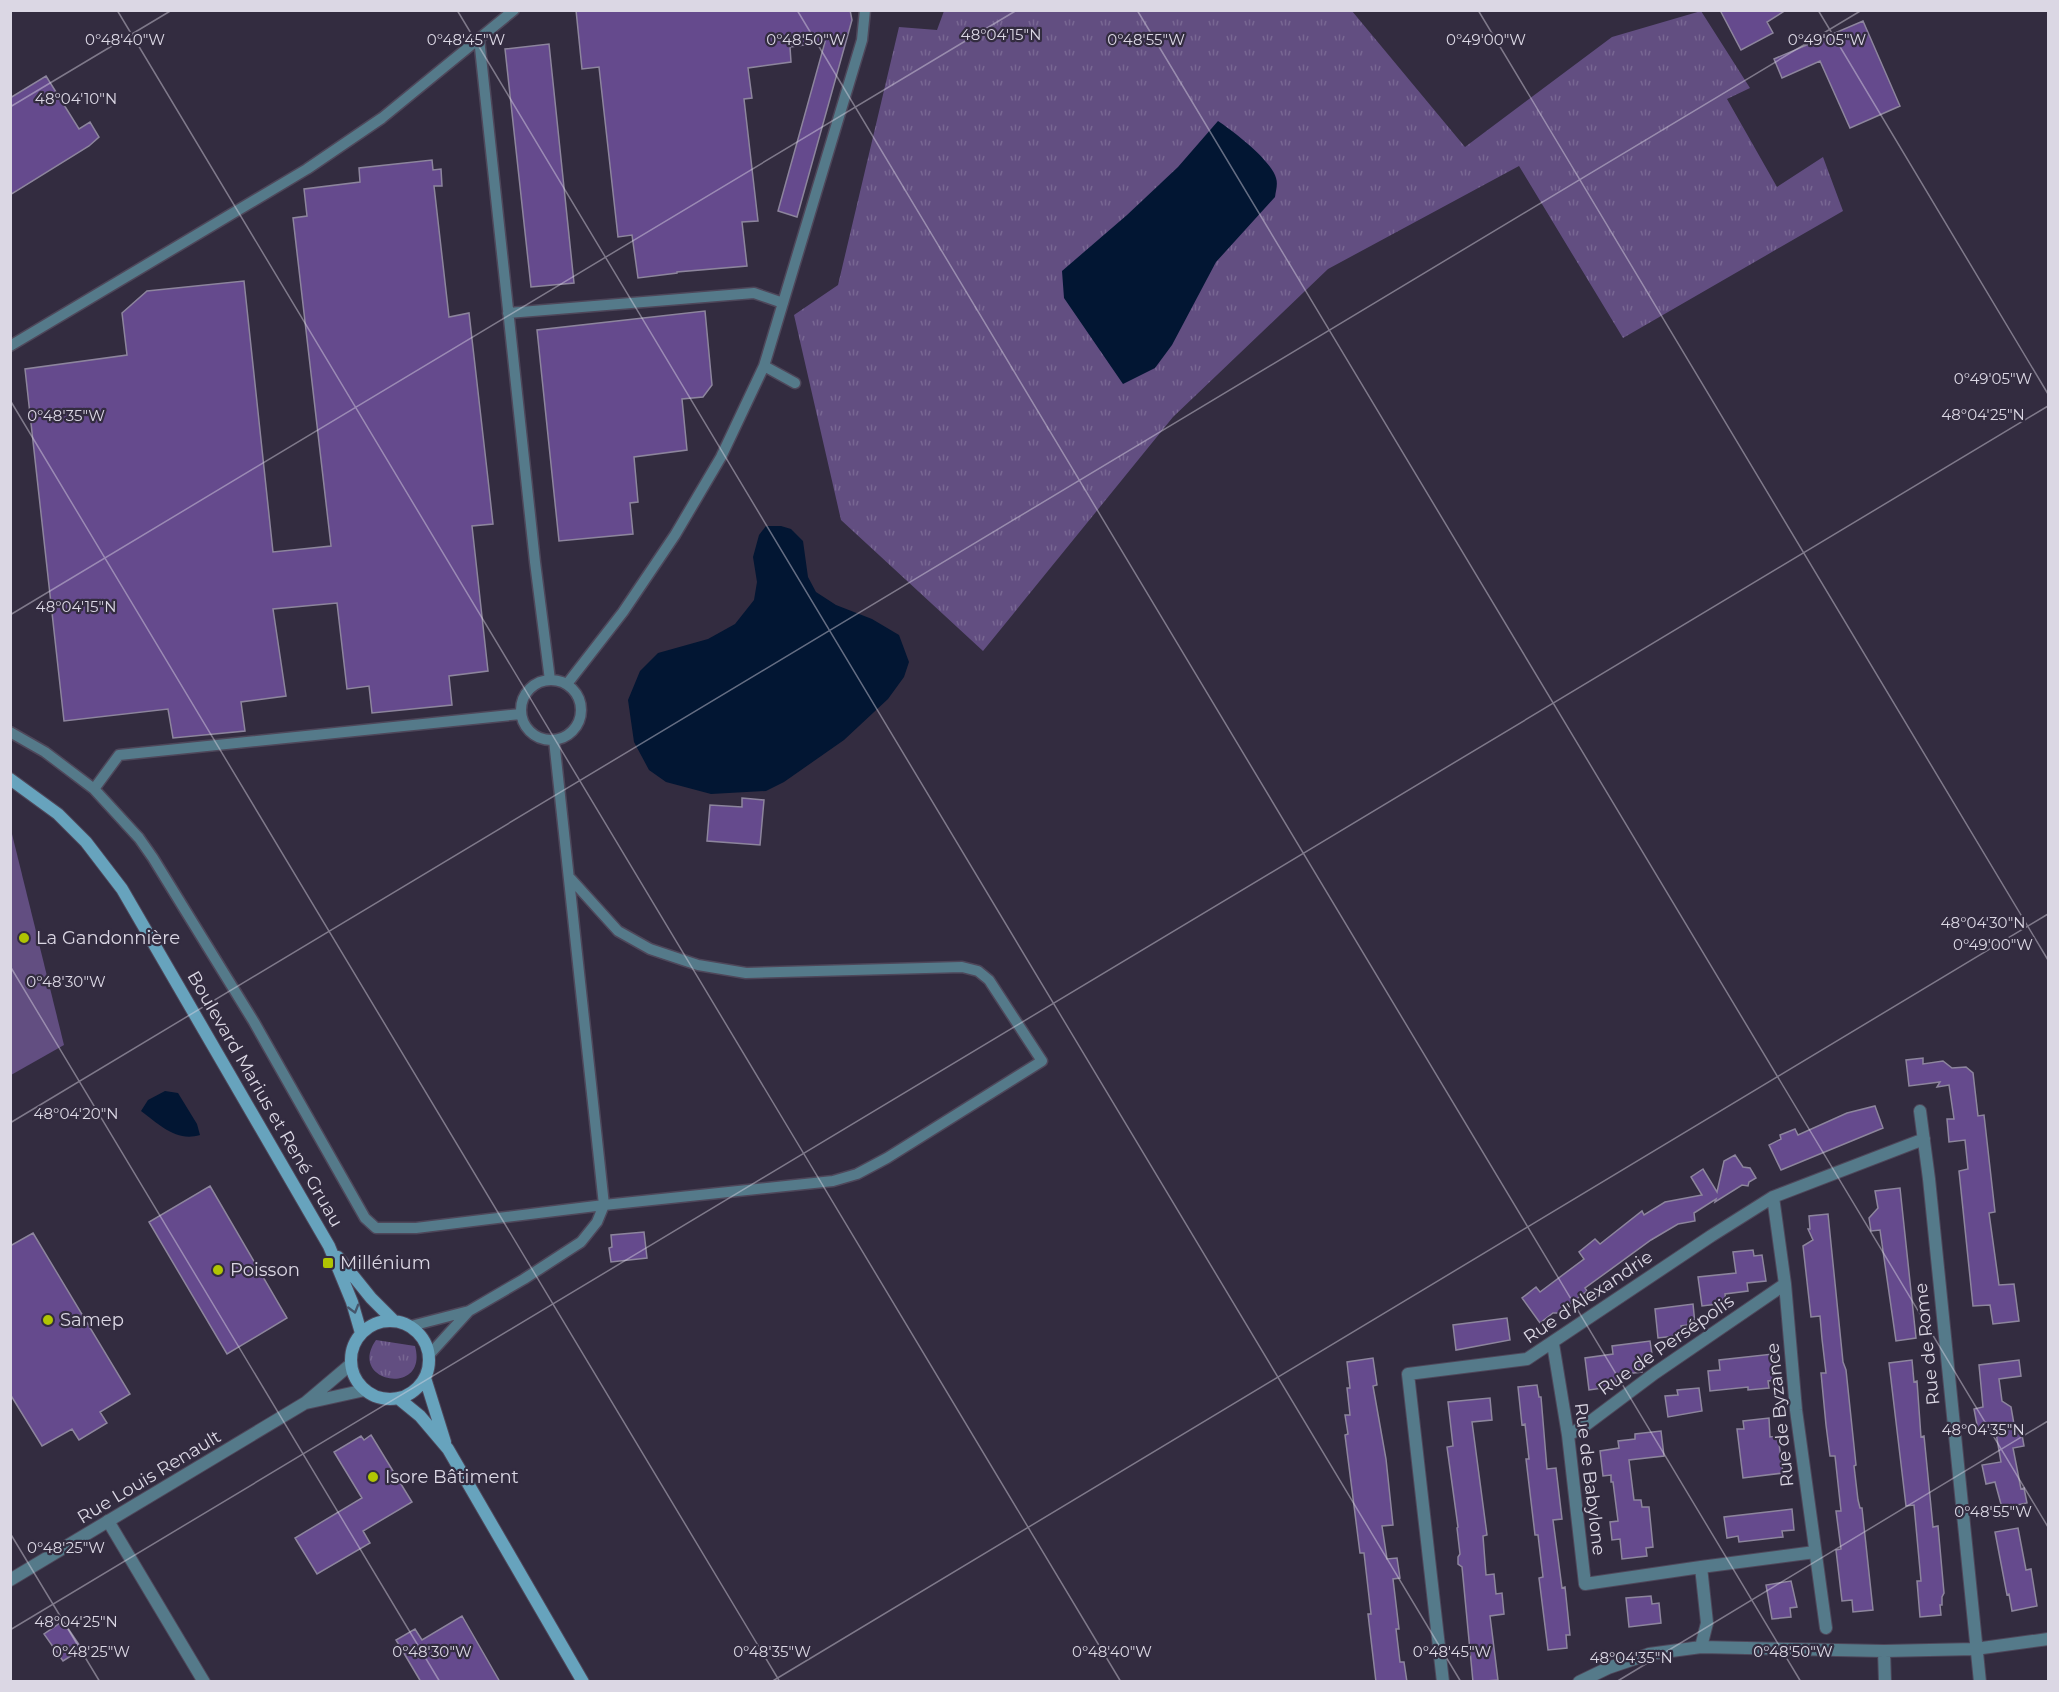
<svg xmlns="http://www.w3.org/2000/svg" width="2059" height="1692" font-family="Montserrat,sans-serif">
  <style>
    .grass { fill: url(#grass-tufts) }
    .park { fill: #624e81 }
    .water { fill: #021633 }
    .building { fill: #654a8d; stroke: #8d859d; stroke-width: 1.5 }
    .lines { fill: none; stroke-linecap: round; stroke-linejoin: round }
    .service-casing { stroke: #4e475a; stroke-width: 13 }
    .minor-casing { stroke: #4e475a; stroke-width: 14 }
    .tertiary-casing { stroke: #4e475a; stroke-width: 14 }
    .secondary-casing { stroke: #4e475a; stroke-width: 14 }
    .service { stroke: #557a8a; stroke-width: 10 }
    .minor { stroke: #557a8a; stroke-width: 12 }
    .tertiary { stroke: #557a8a; stroke-width: 12 }
    .secondary { stroke: #67a3bd; stroke-width: 12 }
    .oneway { stroke: #45566c }
    .ticks { fill: none; stroke: #dbd7e4; stroke-width: 1.5; stroke-opacity: 0.45 }
    .poi-dot { fill: #b0c503; stroke: #332c40; stroke-width: 2 }
    .labels { text-anchor: middle; stroke-width: 4.5; stroke-linejoin: round; paint-order: stroke }
    .poi-label { font-size: 18px; fill: #dbd7e4; stroke: #332c40; text-anchor: start }
    .street-label { font-size: 18px; fill: #dbd7e4; stroke: #332c40 }
    .ticks-label { font-size: 15px; text-anchor: middle; fill: #dbd7e4; stroke: #332c40; stroke-width: 4.5; stroke-linejoin: round; paint-order: stroke }
  </style>
  <defs>
    <pattern id="grass-tufts" width="24" height="20" patternUnits="userSpaceOnUse" patternTransform="scale(1.5)"><rect width="24" height="20" fill="#624e81"/><path d="M3 7l-1-3M5 7V3M7 7l1-3M15 17l-1-3M17 17v-4M19 17l1-3" fill="none" stroke="#786793"/></pattern>
  </defs>
  <rect width="100%" height="100%" fill="#332c40"/>
  <path class="grass" d="M944 11H1352L1465 147 1612 37 1701 11 1750 88 1727 99 1777 187 1823 157 1843 211 1623 338 1519 166 1328 269 1173 417 983 651 841 520 794 315 838 285 899 27 937 30Z
    M376 1340 415 1346C429 1397 346 1383 376 1340Z"/>
  <path class="park" d="M11 830 64 1045 11 1075H10Z"/>
  <path class="water" d="M1218 121C1233 131 1271 160 1276 178 1278 184 1276 190 1275 197L1216 262 1172 345 1155 368 1123 384 1064 298 1062 271 1127 215 1178 167Z
    M766 526H781L791 529 803 541 808 577 816 592 836 605 872 619 899 635 909 662 904 677 888 699 844 740 784 782 766 791 711 794 666 782 649 770 634 742 628 700 640 671 658 653 708 639 735 624 754 600 757 582 753 557 759 535Z
    M165 1091 178 1093 197 1124 200 1135C176 1142 160 1125 141 1111L148 1100Z"/>
  <path class="building" d="M576 10H850L852 20 797 217 778 211 825 42 790 47 791 62 748 68 752 98 744 99 758 221 742 222 747 266 677 272V273L638 278 632 235 618 237 599 67 582 69Z
    M1720 10H1786L1767 22 1773 33 1741 50Z
    M1863 21 1900 106 1850 128 1820 61 1782 78 1774 59Z
    M549 44 574 283 531 287 505 49Z
    M46 76 79 129 90 122 99 137 89 146 10 195V98Z
    M432 160 433 170 441 169 442 186H434L449 317 469 313 488 479 493 524 472 526 488 671 449 676 452 705 372 713 369 686 347 689 337 603 273 609 286 696 241 702 245 731 173 738 168 709 64 721 25 369 127 355 122 313 147 291 244 281 273 552 331 546 293 218 307 216 304 189 360 182 359 168Z
    M705 311 712 385 703 397 682 399 687 450 634 457 638 502 630 503 633 534 559 541 537 330Z
    M742 798 764 800 760 845 707 841 710 805 742 807Z
    M1923 1058V1064L1943 1061 1952 1068 1966 1067 1973 1073 1978 1116 1984 1115 1995 1212 1989 1213 1999 1285 2014 1284 2019 1321 1993 1324 1990 1305 1973 1306 1959 1171 1968 1169 1965 1140 1949 1142 1947 1119H1954L1949 1085 1937 1087 1940 1082 1909 1086 1906 1060Z
    M1875 1106 1883 1128 1781 1170 1769 1145 1781 1139 1780 1135 1795 1129 1798 1135 1847 1113Z
    M1735 1155 1743 1167 1750 1168 1756 1178 1749 1182 1748 1186 1742 1185 1715 1202 1716 1199 1694 1213 1695 1221 1678 1224 1651 1240 1585 1288 1587 1291 1562 1310V1313H1553L1540 1323 1522 1298 1536 1287 1540 1292 1584 1259 1579 1252 1595 1239 1600 1244 1642 1211 1644 1215 1665 1202 1702 1195 1691 1177 1703 1169 1717 1192 1724 1161Z
    M210 1186 287 1318 227 1354 149 1222Z
    M1900 1188 1916 1338 1896 1341 1880 1230 1871 1231 1869 1218 1878 1208 1875 1191Z
    M1828 1214 1843 1362 1846 1370 1856 1465 1854 1466 1858 1500 1860 1508H1862L1873 1610 1853 1612 1852 1600 1842 1601 1836 1550 1841 1549 1836 1511H1841L1835 1456H1830L1826 1425 1821 1373H1826L1822 1339 1820 1316 1811 1317 1803 1246 1813 1240 1808 1229H1810L1809 1216Z
    M644 1232 647 1258 611 1262 609 1248 612 1247 611 1235Z
    M33 1233 130 1394 100 1412 107 1423 79 1440 72 1429 42 1446 10 1394V1246Z
    M1753 1250 1754 1256 1762 1255 1766 1281 1747 1283 1748 1291 1725 1294 1726 1303 1702 1306 1698 1277 1736 1273 1733 1252Z
    M1693 1304 1695 1324 1681 1326 1683 1335 1658 1338 1655 1309Z
    M1507 1318 1510 1340 1456 1350 1453 1325Z
    M1650 1341 1653 1361 1640 1362 1642 1372 1616 1375 1617 1386 1589 1390 1585 1358 1613 1354 1612 1346Z
    M1773 1354 1776 1380 1768 1381 1769 1388 1748 1390V1387L1710 1391 1708 1371 1720 1370 1719 1360Z
    M1373 1358 1377 1385 1373 1386 1386 1459 1393 1525 1382 1526 1387 1559 1397 1558 1400 1578 1393 1579 1399 1629H1396L1400 1662H1404L1407 1682H1376L1368 1614H1371L1364 1553H1360L1345 1435 1348 1434 1345 1415H1350L1347 1388H1350L1347 1362Z
    M1912 1360 1914 1382 1917 1381 1921 1437 1924 1436 1933 1527 1938 1526 1944 1593 1942 1597V1605H1940L1941 1615 1920 1617 1917 1581H1921L1914 1505 1906 1506 1889 1363Z
    M2019 1360 2021 1376 1999 1379 2002 1401 2011 1407 2015 1430 2021 1429 2024 1446 2013 1448 2021 1489 2024 1488 2027 1503 2002 1508 1995 1482 1986 1484 1982 1465 2001 1462 1995 1427 1978 1430 1974 1409 1983 1407 1979 1365Z
    M1537 1385 1539 1397H1541L1547 1469 1556 1468 1562 1519 1553 1520 1562 1588 1565 1587 1570 1635H1566L1567 1648 1548 1650 1539 1578 1543 1577 1538 1535H1535L1526 1459H1529L1525 1424 1522 1425 1518 1387Z
    M1699 1388 1702 1411 1668 1417 1665 1396 1678 1395 1677 1390Z
    M1490 1398 1492 1420 1472 1422 1487 1535 1483 1536 1486 1575 1494 1574 1496 1594 1502 1593 1504 1614 1490 1616 1498 1680 1473 1682 1462 1567 1458 1564V1557L1460 1554 1457 1528 1458 1527 1447 1447 1453 1446 1448 1402Z
    M1769 1418 1770 1437 1778 1436 1783 1473 1743 1478 1737 1429H1744L1743 1421Z
    M1661 1431 1664 1456 1629 1460 1634 1500H1641L1642 1507H1649L1653 1547 1646 1548 1647 1556 1622 1559 1620 1539 1612 1540 1610 1522 1618 1521 1613 1482H1611V1475L1603 1476 1600 1451 1619 1448 1618 1441 1635 1439V1434Z
    M371 1435 412 1502 363 1531 370 1543 317 1574 295 1538 362 1498 334 1452 361 1436 364 1440Z
    M1792 1509 1794 1530 1782 1531 1783 1537 1739 1542 1738 1536 1727 1538 1724 1517Z
    M2018 1528 2026 1570 2031 1569 2037 1606 2012 1611 2009 1594 2007 1595 1995 1532Z
    M1791 1581 1797 1607 1790 1608 1791 1617 1772 1619 1766 1585Z
    M1651 1596 1652 1604 1659 1603 1661 1623 1629 1627 1626 1598Z
    M462 1616 500 1682H421L396 1640 415 1629 422 1640Z
    M63 1621 82 1649 63 1661 44 1634Z"/>
  <g class="lines">
    <g class="service-casing">
      <path id="service" d="M479 38 535 562 550 680
        M508 313 754 293 783 303
        M10 346 307 169 382 118 514 10
        M764 366 795 383
        M521 710a30 30 0 1 1 60 0a30 30 0 1 1-60 0Z
        M567 684 623 612 675 535 721 457 764 366 862 40 865 10
        M10 732 45 752 94 789 119 755 521 714
        M94 789 139 838 153 858 254 1022 365 1218 376 1228H416L604 1205 833 1181 857 1174 887 1158 1042 1061 989 980 978 971 962 967 746 973 698 965 650 949 618 931 571 879
        M411 1326 469 1311 524 1279 581 1242 597 1222 604 1205 554 740
        M429 1355 469 1311"/>
    </g>
    <g class="minor-casing">
      <path id="minor" d="M1920 1111 1929 1179 1980 1682
        M1773 1197 1785 1284 1796 1410 1826 1628
        M1553 1344 1568 1435 1585 1584 1701 1567 1707 1623 1701 1647
        M1568 1435 1583 1427 1655 1373 1785 1284
        M108 1521 204 1682
        M1701 1567 1815 1552
        M1884 1651 1885 1682
        M1443 1682 1408 1374 1527 1359 1711 1236 1773 1197 1924 1139
        M1579 1682 1608 1668 1649 1654 1701 1647 1884 1651 1975 1649 2048 1639"/>
    </g>
    <g class="tertiary-casing">
      <path id="tertiary" d="M306 1403 365 1390
        M10 1580 305 1403 351 1364"/>
    </g>
    <g class="secondary-casing">
      <path id="secondary" d="M10 779 58 814 86 842 122 889 329 1246 352 1302 361 1333
        M338 1257 371 1298 393 1320
        M351 1360a39 39 0 1 1 78 0a39 39 0 1 1-78 0Z
        M425 1378 445 1442
        M398 1398 420 1416 448 1449 583 1682"/>
    </g>
    <use href="#service" class="service"/>
    <use href="#minor" class="minor"/>
    <use href="#tertiary" class="tertiary"/>
    <use href="#secondary" class="secondary"/>
  </g>
  <defs><path id="oneway-chevron" d="M-2-3.5L2.5 0L-2 3.5" fill="none" stroke-width="1.6" stroke-linecap="round" stroke-linejoin="round" transform="scale(1.5)"/></defs>
  <use class="oneway" href="#oneway-chevron" transform="translate(354 1309) rotate(74)"/>
  <path class="ticks" d="M117 10 1121 1682M457 10 1461 1682M797 10 1801 1682M1137 10 2048 1527M1478 10 2048 960M1818 10 2048 394M10 107 172 10M10 400 780 1682M10 615 1017 10M10 966 440 1682M10 1123 1862 10M10 1533 100 1682M10 1630 2048 406M771 1682 2048 914M1616 1682 2048 1421"/>
  <g class="poi-dot">
    <circle cx="24" cy="938" r="6"/>
    <rect x="322" y="1257" width="12" height="12" rx="3"/>
    <circle cx="218" cy="1270" r="6"/>
    <circle cx="48" cy="1320" r="6"/>
    <circle cx="373" cy="1477" r="6"/>
  </g>
  <g class="labels">
    <g class="poi-label">
      <text x="36" y="944">La Gandonnière</text>
      <text x="340" y="1269">Millénium</text>
      <text x="230" y="1276">Poisson</text>
      <text x="60" y="1326">Samep</text>
      <text x="385" y="1483">Isore Bâtiment</text>
    </g>
    <g class="street-label">
      <text transform="translate(265 1099) rotate(60)" y="6">Boulevard Marius et René Gruau</text>
      <text transform="translate(1588 1297) rotate(-34)" y="6">Rue d'Alexandrie</text>
      <text transform="translate(1927 1344) rotate(-96)" y="6">Rue de Rome</text>
      <text transform="translate(1666 1345) rotate(-35)" y="6">Rue de Persépolis</text>
      <text transform="translate(1780 1415) rotate(-96)" y="6">Rue de Byzance</text>
      <text transform="translate(149 1477) rotate(-31)" y="6">Rue Louis Renault</text>
      <text transform="translate(1590 1479) rotate(83)" y="6">Rue de Babylone</text>
    </g>
  </g>
  <g class="ticks-label">
    <text x="1001" y="40">48°04'15"N</text>
    <text x="1827" y="45">0°49'05"W</text>
    <text x="125" y="45">0°48'40"W</text>
    <text x="466" y="45">0°48'45"W</text>
    <text x="806" y="45">0°48'50"W</text>
    <text x="1146" y="45">0°48'55"W</text>
    <text x="1486" y="45">0°49'00"W</text>
    <text x="76" y="104">48°04'10"N</text>
    <text x="1993" y="384">0°49'05"W</text>
    <text x="1983" y="420">48°04'25"N</text>
    <text x="66" y="421">0°48'35"W</text>
    <text x="76" y="612">48°04'15"N</text>
    <text x="1983" y="928">48°04'30"N</text>
    <text x="1993" y="950">0°49'00"W</text>
    <text x="66" y="987">0°48'30"W</text>
    <text x="76" y="1119">48°04'20"N</text>
    <text x="1983" y="1435">48°04'35"N</text>
    <text x="1993" y="1517">0°48'55"W</text>
    <text x="66" y="1553">0°48'25"W</text>
    <text x="76" y="1627">48°04'25"N</text>
    <text x="91" y="1657">0°48'25"W</text>
    <text x="432" y="1657">0°48'30"W</text>
    <text x="772" y="1657">0°48'35"W</text>
    <text x="1112" y="1657">0°48'40"W</text>
    <text x="1452" y="1657">0°48'45"W</text>
    <text x="1793" y="1657">0°48'50"W</text>
    <text x="1631" y="1663">48°04'35"N</text>
  </g>
  <rect width="2059" height="1692" fill="none" stroke="#dbd7e4" stroke-width="24"/>
</svg>
